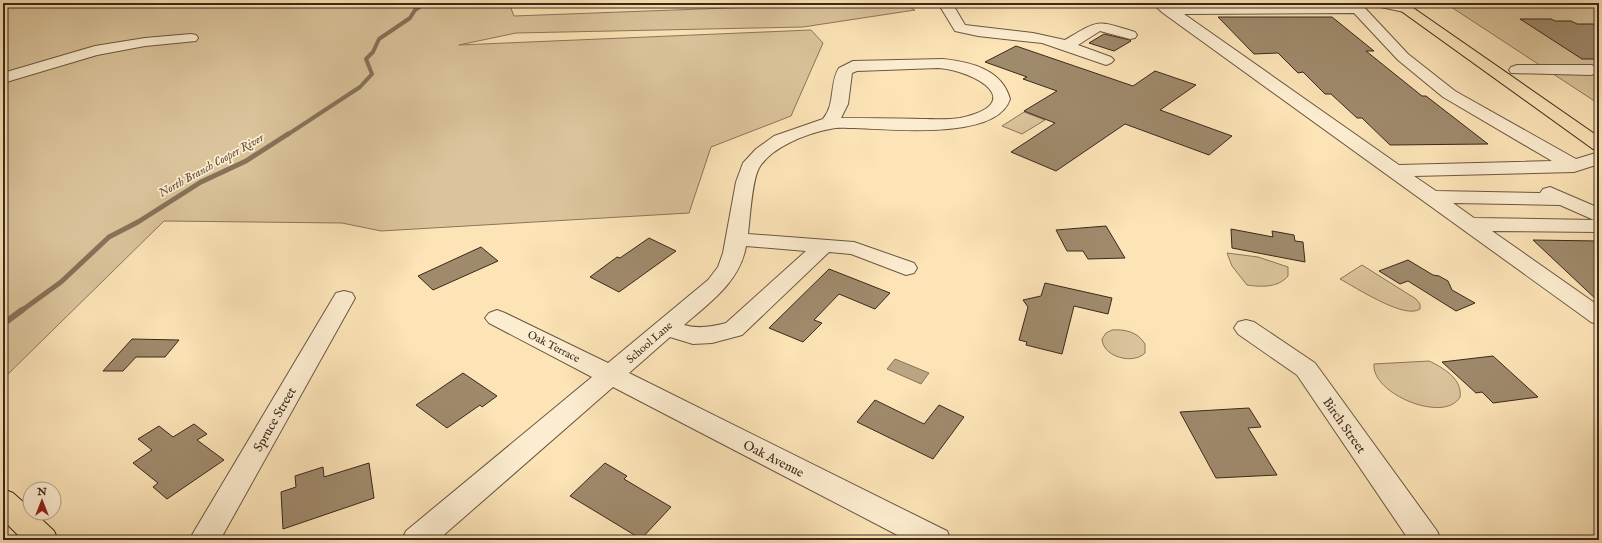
<svg xmlns="http://www.w3.org/2000/svg" width="1602" height="543" font-family="'IM FELL English',serif">
  <style>
    .green { fill: #dbc49c; stroke: #8b765c }
    .water { fill: #baa482; stroke: #877259 }
    .lines { fill: none; stroke-linecap: round; stroke-linejoin: round }
    .stream-far2 { stroke: #877259; stroke-width: 4 }
    .stream-far1 { stroke: #877259; stroke-width: 5 }
    .stream { stroke: #877259; stroke-width: 6 }
    .building { fill: #9f8a6c; stroke: #3b281b }
    .minor-casing { stroke: #6b5742; stroke-width: 2 }
    .major-casing { stroke: #3b281b; stroke-width: 2 }
    .highway-casing { stroke: #3b281b; stroke-width: 2 }
    .minor { fill: #fdedd0; fill-rule: evenodd }
    .major { fill: #fce4b7; fill-rule: evenodd }
    .highway { fill: #fce4b7; fill-rule: evenodd }
    .labels { text-anchor: middle; stroke-width: 3.5; stroke-linejoin: round; paint-order: stroke }
    .street-label { font-size: 11px; fill: #3b281b; stroke: #fdedd0 }
    .water-label { font-size: 12px; font-style: italic; fill: #614d3a; stroke: #fdedd0 }
    .near-street-label { font-size: 13px; fill: #3b281b; stroke: #fdedd0 }
  </style>
  <rect width="100%" height="100%" fill="#fce4b7"/>
  <filter id="stains"><feTurbulence type="fractalNoise" baseFrequency=".005" numOctaves="4"/><feColorMatrix values="0 0 0 0 .2 0 0 0 0 .09 0 0 0 0 .02 0 0 0 .5 -.17"/></filter>
  <radialGradient id="worn" r=".72"><stop offset=".6" stop-color="#630" stop-opacity="0"/><stop offset="1" stop-color="#630" stop-opacity=".3"/></radialGradient>
  <path class="green" d="M3 3H509L514 16 861 3H902L915 10 803 27 516 33 459 45 811 30 823 43 791 116 711 147 689 213 381 231 342 223 164 221 3 379Z
    M1445 3H1599V104Z
    M1024 112 1045 120 1022 134 1002 126Z
    M1227 253 1258 257 1288 267V276C1278 288 1261 287 1247 285L1232 266Z
    M1362 265 1416 299 1420 304V309C1405 320 1355 287 1340 279Z
    M1112 330C1125 329 1138 332 1145 344V353C1133 365 1103 357 1102 339L1106 333Z
    M1429 361C1442 367 1463 379 1460 397 1445 424 1371 394 1374 364Z"/>
  <path class="water" d="M895 359 929 373 921 384 887 369Z"/>
  <g class="lines">
    <path class="stream-far2" d="M3 7 32 3
      M287 135 360 87 372 74 366 59 373 52 379 39 410 18 415 10 426 3"/>
    <path class="stream-far1" d="M21 311 61 282 109 237 138 222 201 182 246 161 288 134"/>
    <path class="stream" d="M3 324 22 310"/>
  </g>
  <path class="building" d="M1218 17H1332L1374 51H1366L1422 96H1426L1488 144 1390 145 1362 118H1357L1331 94H1325L1303 72 1298 73 1278 53 1254 54Z
    M1520 19H1551L1555 21H1571L1577 24H1599V59H1582Z
    M1104 34 1130 40 1131 41 1114 51 1089 43Z
    M1016 46 1133 86 1155 71 1196 85 1160 110 1232 136 1209 155 1125 124 1056 171 1011 152 1055 123 1024 111 1057 91 1023 79 1027 77 985 62Z
    M1106 226 1125 258 1088 259 1083 251H1067L1056 230Z
    M1231 229 1273 237 1272 231 1294 235 1295 241 1303 242 1305 262 1232 248Z
    M649 238 676 251 619 292 590 277 617 257 620 258Z
    M1533 240 1599 241V302Z
    M481 247 498 261 433 290 418 276Z
    M1408 260 1433 275 1439 276 1448 281 1452 290 1475 303 1456 311 1408 281 1400 284 1379 271Z
    M829 269 890 293 875 309 839 294 814 320 822 323 803 342 769 328Z
    M1045 283 1112 298 1108 314 1074 306 1062 354 1026 345 1027 342 1019 340 1028 307 1023 300 1041 296Z
    M132 339 179 340 165 357H136L123 371H103Z
    M1493 356 1538 397 1493 403 1482 392 1476 393 1442 362Z
    M463 373 497 396 482 407 480 405 447 428 416 405Z
    M875 400 924 424 939 405 964 417 933 459 857 422Z
    M1249 408 1261 427 1248 428 1277 475 1216 478 1180 412Z
    M194 424 207 434 197 440 224 460 167 499 153 487 158 483 133 463 152 450 138 439 159 426 173 437Z
    M369 463 374 498 283 529 281 492 296 487 295 476 323 467 324 477Z
    M605 463 627 476 624 479 671 507 641 539 570 496Z"/>
  <g class="lines">
    <g class="minor-casing">
      <path id="minor" d="M938 3H952L965 25 1033 33 1065 40C1100 19 1096 20 1135 32L1137 35 1135 38 1130 39 1100 31 1078 45 1111 57 1114 60 1111 63 1106 65 1042 43 978 36 955 31Z
        M1152 3H1168L1172 6 1345 5 1343 3H1358L1363 6 1408 54 1455 91 1576 159 1599 152V164L1574 172 1414 176 1436 191 1540 193 1543 189 1550 187 1599 208V232L1492 231 1599 306V325L1591 322 1163 13ZM1354 13 1398 60 1443 97 1552 161 1399 165 1184 14ZM1453 203 1560 205 1594 220 1474 218Z
        M1374 3H1400L1409 5 1411 8 1409 11 1404 12 1376 6Z
        M191 34 196 35 198 38 196 41 145 46 97 55 3 83V73L95 46 145 38Z
        M943 59C970 62 1002 69 1010 99 997 141 890 129 854 128 847 128 837 127 830 129 808 133 771 147 759 168 752 180 750 218 748 234L854 242 914 263 917 268 914 273 906 275 851 254 829 252 742 335 712 343 693 344 670 337 629 373 947 531 951 540H907L613 387 438 540H402L406 531 592 377 489 323 485 318 489 313 497 310 505 313 608 363 708 280 718 267 723 253 736 182 743 163 756 149 774 136 823 119C836 103 829 83 839 68L853 61ZM938 68C977 71 1028 103 960 118 948 120 933 119 921 119 894 118 868 118 841 118L848 104 852 73 857 71ZM746 246 806 251 726 323C711 327 698 329 684 325 709 303 740 282 746 246Z
        M1517 65H1591L1597 67 1599 70 1597 73 1591 75 1511 73 1509 70 1511 67Z
        M344 291 352 293 355 298 220 540H189L333 298 336 293Z
        M1246 320 1254 322 1315 363 1437 531 1441 540H1409L1297 375 1238 334 1234 328 1238 322Z"/>
    </g>
    <g class="major-casing">
      <path id="major" d="M3 489 13 493 30 508V513H35L54 531 58 540H23L3 520Z"/>
    </g>
    <g class="highway-casing">
      <path id="highway" d="M1390 3H1406L1599 137V150L1593 149Z"/>
    </g>
    <use href="#minor" class="minor"/>
    <use href="#major" class="major"/>
    <use href="#highway" class="highway"/>
  </g>
  <g class="labels">
    <g class="street-label">
      <text transform="translate(649 342) rotate(-41)" y="4">School Lane</text>
      <text transform="translate(554 346) rotate(27)" y="4">Oak Terrace</text>
    </g>
    <g class="water-label">
      <text transform="translate(211 165) rotate(-29)" y="4">North Branch Cooper River</text>
    </g>
    <g class="near-street-label">
      <text transform="translate(274 419) rotate(-60)" y="5">Spruce Street</text>
      <text transform="translate(1345 425) rotate(55)" y="5">Birch Street</text>
      <text transform="translate(774 458) rotate(27)" y="5">Oak Avenue</text>
    </g>
  </g>
  <rect width="1602" height="543" fill="none" stroke="#fce4b7" stroke-width="16"/>
  <rect x="4" y="4" width="1594" height="535" fill="none" stroke="#3b281b" stroke-width="2"/>
  <rect x="8" y="8" width="1586" height="527" fill="none" stroke="#3b281b"/>
  <g transform="translate(42 501)"><circle r="19" fill="#fdedd0" stroke="#af9e88"/>
  <path d="M0-3L7 15L0 10L-7 15Z" fill="#8f2418"/>
  <text y="-6" font-size="11" font-weight="bold" text-anchor="middle" fill="#3b281b">N</text>
  </g>
  <rect width="100%" height="100%" filter="url(#stains)"/>
  <rect width="100%" height="100%" fill="url(#worn)"/>
</svg>
